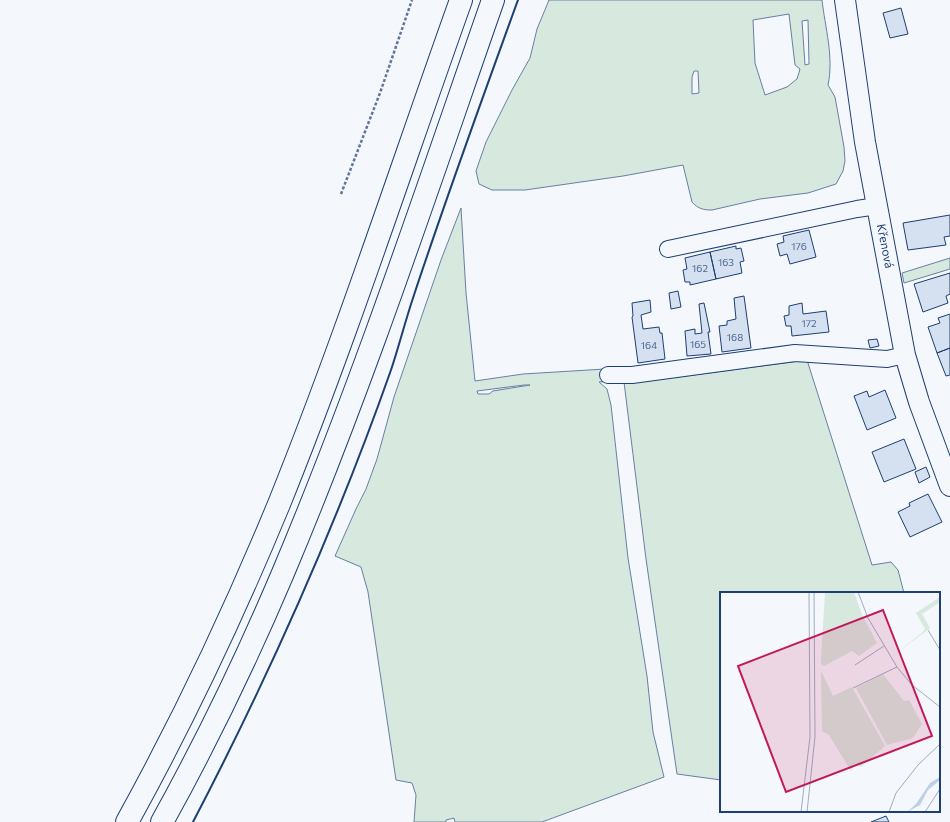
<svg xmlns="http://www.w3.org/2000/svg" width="950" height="822" font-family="Commissioner,sans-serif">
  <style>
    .green { fill: #d7e8df; stroke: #687fa3; fill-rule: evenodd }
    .building { fill: #d5e0f0; stroke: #1d3f73 }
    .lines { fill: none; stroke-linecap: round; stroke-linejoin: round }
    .minor-casing { stroke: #1d3f73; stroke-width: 18 }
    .tertiary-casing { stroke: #1d3f73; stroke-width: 22 }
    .motorway-casing { stroke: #1d3f73; stroke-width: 24 }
    .path { stroke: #5e769c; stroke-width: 2.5; stroke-dasharray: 3 2; stroke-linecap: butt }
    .minor { stroke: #f4f7fb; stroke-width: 16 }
    .tertiary { stroke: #f4f7fb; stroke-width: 20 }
    .motorway { stroke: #f4f7fb; stroke-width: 22 }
    .wall { stroke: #1d3f73; stroke-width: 2 }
    .labels { text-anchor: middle; stroke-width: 3; stroke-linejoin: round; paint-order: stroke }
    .number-label { font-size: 10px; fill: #4b6792 }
    .street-label { font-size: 12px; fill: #1d3f73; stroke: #f4f7fb }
    .inset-road { fill: none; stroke: #9eadc5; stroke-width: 1 }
    .view { fill: #c2185b; fill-opacity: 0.15; stroke: #c2185b; stroke-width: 2 }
    .inset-edge { fill: none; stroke: #1d3f73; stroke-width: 2 }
  </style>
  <rect width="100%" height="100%" fill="#f4f7fb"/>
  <path class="green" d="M549 0H822C825 27 834 57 828 85L835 97 844 147 845 161 843 171 836 184 808 193 760 199 712 210C704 210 698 209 692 202L683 165 623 176 525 190H492L479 184 476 171 486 142 512 90 530 58 537 29ZM789 14 795 65 800 69 797 79 787 87 765 95 755 63 753 20ZM808 20 809 64 805 65 802 21ZM694 71H698L699 93 692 94V77Z
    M461 208 466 293 475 381 523 374 605 369 611 381 599 382 607 389 611 405 628 558 647 676 653 732 664 777 542 822H455L454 818 446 820V822H414L416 795 412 783 396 780 368 592 361 567 335 556 356 509 366 489 377 459 394 397 441 260ZM524 385H530L493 391 489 394H478L477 391Z
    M950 258V269L904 283 902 273Z
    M807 360 872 565 891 562 898 570 904 593H721V780L677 774 646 559 624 382 678 377Z"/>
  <path class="building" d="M901 8 908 34 890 38 883 13Z
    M950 215V236L944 237 946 245 908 250 903 223Z
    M809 230 816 257 790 264 787 254 780 256 777 244 784 242 783 236Z
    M736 246V249L741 248 744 261 740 262 742 273 716 279 710 252Z
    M710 252 716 279 690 285V282H685L683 270 687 269 685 258Z
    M950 273V294L946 296 948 303 923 312 914 284Z
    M678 291 681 307 671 309 669 293Z
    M744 296 751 348 722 352 719 326 727 325V321L736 319 734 298Z
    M650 300 651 312 641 315 643 329 659 327 660 333H662L665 359 638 363 632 317 633 316 632 303Z
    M704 303 710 332H708L711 354 687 356 685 331 695 329V334L702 333 699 304Z
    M802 303 803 314 826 311 829 332 792 336 791 326H786L784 316 789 315V306Z
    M950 314V348L937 353 928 327 940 323 938 318Z
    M877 339 879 346 870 348 868 340Z
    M950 348V375L946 376 937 353Z
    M885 390 896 418 867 430 854 396 867 391 869 397Z
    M904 439 916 469 884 482 872 452Z
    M926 467 930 477 919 483 915 472Z
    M928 494 942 522 910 537 898 512 910 506 909 503Z
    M886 816 889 822H871Z"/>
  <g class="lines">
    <g class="minor-casing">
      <path id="minor" d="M668 249 857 209 877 206
        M608 375H632L795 353 887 359 905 355"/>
    </g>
    <g class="tertiary-casing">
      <path id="tertiary" d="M845 0 865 142 905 355 919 402 950 486"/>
    </g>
    <g class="motorway-casing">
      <path id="motorway" d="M127 822C184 719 234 613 279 504 346 338 401 168 461 0
        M162 822C207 741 247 658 283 573 362 386 426 192 493 0"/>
    </g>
    <path class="path" d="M341 194 380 93 412 0"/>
    <use href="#minor" class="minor"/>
    <use href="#tertiary" class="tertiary"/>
    <use href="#motorway" class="motorway"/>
    <path class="wall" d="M193 822C269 676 336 526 391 370 399 346 405 322 413 298 446 198 482 99 518 0"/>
  </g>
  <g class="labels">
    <g class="number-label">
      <text x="799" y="250">176</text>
      <text x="726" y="266">163</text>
      <text x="700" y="272">162</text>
      <text x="809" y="327">172</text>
      <text x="735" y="341">168</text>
      <text x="698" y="348">165</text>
      <text x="649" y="349">164</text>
    </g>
    <g class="street-label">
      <text transform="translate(885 246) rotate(79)" y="4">Křenová</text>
    </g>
  </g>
  <g transform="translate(720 592)">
    <rect width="220" height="220" fill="#f4f7fb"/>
    <path d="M105 0H134L143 25 157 51 139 64 132 59 104 74 101 72V67ZM220 5V10L202 22 210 36 173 64 203 40 205 37 196 21ZM101 79 113 104 132 95 165 154 141 175 135 172 131 179 109 143 102 139ZM163 82 184 109 189 108 202 132 193 146 167 153 136 96Z" fill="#d7e8df"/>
    <path d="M220 185V188L208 198 200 213 187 220 196 212 210 191Z" fill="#bed0e5"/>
    <path class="inset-road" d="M138 0 148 26 177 75 192 93 220 115M208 38 220 58M135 73 164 54M133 96 177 75M81 220 90 145 89 0M87 220 95 145 94 0M169 220 176 201 198 173 220 152M205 220 220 197"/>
    <path class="view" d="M163 18 212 144 66 200 18 74Z"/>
    <rect width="220" height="220" class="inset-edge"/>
  </g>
</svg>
